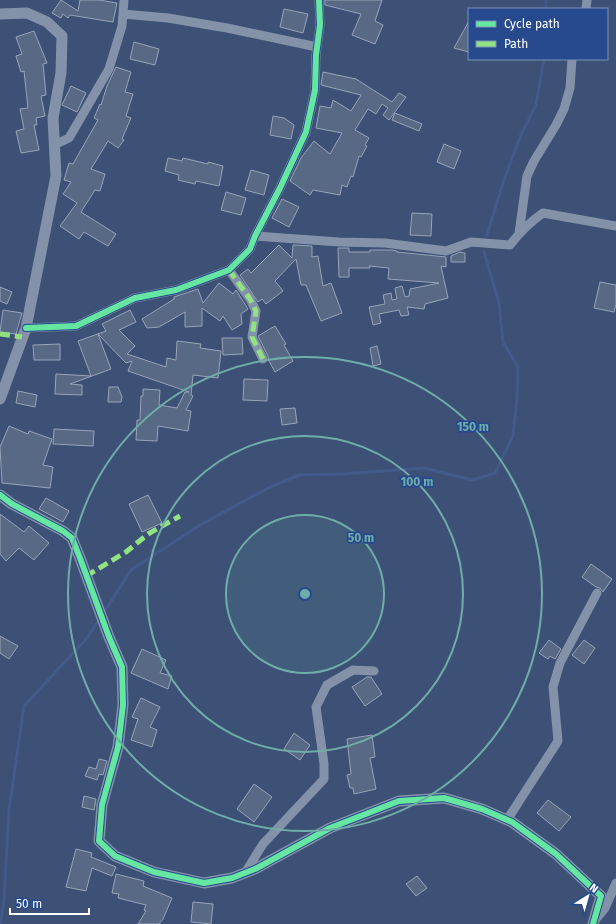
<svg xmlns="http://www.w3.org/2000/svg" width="616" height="924" font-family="'Fira Sans',sans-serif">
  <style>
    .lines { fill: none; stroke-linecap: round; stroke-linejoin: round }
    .stream { stroke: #425b8b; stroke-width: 3 }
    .building { fill: #586985; stroke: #98a4b8 }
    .minor { stroke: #8492a9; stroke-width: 9 }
    .tertiary { stroke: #8492a9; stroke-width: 11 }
    .quiet { stroke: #91e382; stroke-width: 5; stroke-dasharray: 10 5; stroke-linecap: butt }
    .cycleway-casing { stroke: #264a8d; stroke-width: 8 }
    .cycleway { stroke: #66e7a1; stroke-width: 6 }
    .ring { fill: none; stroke: #6fada8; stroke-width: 2 }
    .centre { fill: #6fada8; stroke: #264a8d; stroke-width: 2 }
    .ring-label { font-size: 12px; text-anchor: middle; font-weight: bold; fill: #6fada8; stroke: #264a8d; stroke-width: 3.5; stroke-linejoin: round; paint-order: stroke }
  </style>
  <rect width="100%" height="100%" fill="#3d5176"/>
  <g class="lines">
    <path class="stream" d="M546 0V9
      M487 235 504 180 520 137 536 105 544 59
      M103 614 131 570 200 525 268 488 299 475 342 474 424 468 472 480 495 473 513 436 517 397 518 367 503 342 499 303 484 252
      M0 924 4 900 9 810 24 706 87 638 100 618"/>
  </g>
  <path class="building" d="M61 0 78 11 80 0H99L117 3 113 22 70 15 68 18 63 14 61 18 52 13Z
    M325 0H382L375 21 383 25 375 44 352 35 361 14 325 5Z
    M284 9 308 14 303 33 280 27Z
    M469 21V52L454 48Z
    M34 31 47 63 43 64 46 95 41 96 45 116 36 118 37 125H34L39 150 21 153 16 131 24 129 20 109 28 108 24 71 21 72 16 56 22 54 16 37Z
    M134 42 159 49 155 65 130 59Z
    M116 67 131 72 125 92 133 94 126 116 131 118 122 139 124 140 118 148 108 141 91 169 105 174 100 191 95 190 81 212 116 234 108 246 84 232 79 239 60 226 77 203 63 194 71 182 64 180 69 163 73 164 98 120 94 118 100 104 101 105 107 86Z
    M323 72 356 79 392 102 399 93 406 97 389 120 383 115 388 108 382 104 376 114 368 109 355 130 369 138 365 145 367 146 361 157 359 156 353 177 351 176 347 187 342 185 340 195 313 190 310 195 290 181 301 158 314 141 330 154 342 133 316 128 320 106 331 108 333 100 351 111 361 95 321 85Z
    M71 86 86 93 77 112 62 105Z
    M395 113 422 124 419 131 392 120Z
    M273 116 284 118 294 125 291 139 270 135Z
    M444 144 461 151 454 169 437 162Z
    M168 158 182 161 183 158 208 164V162L223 166 219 186 196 181 195 184 178 180 179 175 165 171Z
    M251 170 269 175 264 195 245 190Z
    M226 192 246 198 241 215 221 210Z
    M282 199 299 207 289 227 272 218Z
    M412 213 432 214 431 236 410 235Z
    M279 245 292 258 293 245 312 246V257L318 256 323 286 331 283 342 313 321 321 306 285H301L296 259 275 281 283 291 266 304 262 299 258 302 240 275 248 269 251 273Z
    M338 248H349V252H370V250H392L397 251V252L446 257V267L441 266 448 298 425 304 424 309 407 307 409 315 401 316 399 310 379 314 381 323 373 325 369 307 385 304 383 295 391 293 392 300 397 299 395 288 402 286 405 297 409 296 410 289 439 283 388 279 389 268 369 266 370 268H349V277H339Z
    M460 252 465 253V262H451V256Z
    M600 282 616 285V304L614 312 594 308Z
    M219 283 233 294 236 290 248 309 241 314 242 324 232 330 223 316 220 321 202 308V326L185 327V312L159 327 147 328 142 319 174 299V297L198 289 203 303Z
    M0 287 12 292 7 304 0 301Z
    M3 310 22 313 16 334 0 332Z
    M130 310 136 322 119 330 135 346 127 354 166 367 167 358 176 360 177 341 201 344 200 348 221 351 218 378 193 375 191 395 193 396 186 410 191 411 188 431 158 426 157 441 136 440 137 420H140L141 396H143V389L160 390 159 405 177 408 185 392H189L128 371 132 361 126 363 98 334 111 369 70 384 82 385V395L55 394 56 374 91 376 78 341 106 331 102 324Z
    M275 326 286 344 284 345 293 361 275 372 269 361 268 356 258 336Z
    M222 338H242L243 354 223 355Z
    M60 344V360H34L33 345Z
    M377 346 381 364 373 366 370 348Z
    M244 379 268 380 267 401 243 400Z
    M109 387H118L122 397 121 402H108Z
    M18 391 37 395 35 407 16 403Z
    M295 408 297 423 282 425 280 409Z
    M9 426 28 434 29 431 52 439 43 465 53 467 50 488 2 483 0 447Z
    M54 429 94 431 93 446 53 444Z
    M148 495 162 523 142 532 129 504Z
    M46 498 69 511 63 522 39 509Z
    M0 514 24 532 29 526 49 543 34 560 19 548 6 561 0 554Z
    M591 564 612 579 603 592 600 588 596 587 582 577Z
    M0 636 18 646 9 659 0 653Z
    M549 640 561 649 555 659 550 656 548 659 539 653Z
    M584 640 595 648 584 664 572 655Z
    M142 649 166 660 160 673 172 676 168 689 131 673Z
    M367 677H371L382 694 365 706 352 687Z
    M141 698 160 707 150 727 157 730 152 747 131 740 138 719 132 717Z
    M294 733 310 745 300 760 284 749Z
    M372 735 375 757 370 758 376 789 354 794 353 788H350L347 775 351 774 347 739Z
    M99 759 107 761 103 775 99 774 97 780 85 776 89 767 96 769Z
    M254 784 272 797 254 822 237 809Z
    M84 796 96 799 94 810 82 807Z
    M548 800 571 817 559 831 537 813Z
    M76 849 92 853 91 857 116 867 112 876 92 868 86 891 66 887Z
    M116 874 144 881 143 886 172 898 163 919 159 924H138L146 911 144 910 146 905 118 898 119 894 112 893Z
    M417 876 427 888 416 896 406 884Z
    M193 902 213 904 211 924 191 922Z"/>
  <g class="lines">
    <path class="minor" d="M586 9 587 0
      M123 14 168 18 227 28 317 47
      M54 145 69 138 109 69 122 26 124 0
      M519 233 527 176 534 161 556 125 564 109 570 88 572 59
      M255 236 339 242 385 243 446 251 471 242 510 245C520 232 530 222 543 213L616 226
      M229 270 250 299 256 311 252 337 263 359
      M26 328 76 326 135 298 176 290 229 270 250 249 255 236 280 188 306 132 315 90 316 55 320 25 319 0
      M507 820 558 741 553 687 560 663 597 593
      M245 873 263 844 324 779V764L316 707 327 685 353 670 374 671
      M595 920 605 908 616 883"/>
    <path class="tertiary" d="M0 14 27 13 47 22 62 36 61 73 53 118 56 176 26 328 0 399
      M0 495 12 504 63 531 72 538 80 558 109 637 122 667 123 705 118 747 102 805 99 841 115 856 154 872 204 883 232 878 255 869 330 828 399 801 444 798 482 809 512 822 556 854 601 896 593 924"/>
    <path class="quiet" d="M229 270 250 299 256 311 252 337 263 359
      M0 334 22 337
      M86 576 126 552 148 534 180 516"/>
    <g class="cycleway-casing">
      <path id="cycleway" d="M26 328 76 326 135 298 176 290 229 270 250 249 255 236 280 188 306 132 315 90 316 55 320 25 319 0
        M0 495 12 504 63 531 72 538 80 558 109 637 122 667 123 705 118 747 102 805 99 841 115 856 154 872 204 883 232 878 255 869 330 828 399 801 444 798 482 809 512 822 556 854 601 896 593 924"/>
    </g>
    <use href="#cycleway" class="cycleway"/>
  </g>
  <circle cx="305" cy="594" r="79" fill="#6fada8" fill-opacity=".12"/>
  <g class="ring">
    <circle cx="305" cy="594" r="79"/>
    <circle cx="305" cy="594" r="158"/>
    <circle cx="305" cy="594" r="237"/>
  </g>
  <circle cx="305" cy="594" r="6" class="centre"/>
  <g class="ring-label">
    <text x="473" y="431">150 m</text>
    <text x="417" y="486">100 m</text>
    <text x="361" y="542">50 m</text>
  </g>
  <rect x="468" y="8" width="140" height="52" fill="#264a8d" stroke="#7d92bb"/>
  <rect x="476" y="21" width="20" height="6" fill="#66e7a1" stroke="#7d92bb"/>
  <text x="504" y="28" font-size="12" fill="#ffffff">Cycle path</text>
  <rect x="476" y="41" width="20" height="6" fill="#91e382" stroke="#7d92bb"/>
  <text x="504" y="48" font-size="12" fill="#ffffff">Path</text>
  <g transform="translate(588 896) rotate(37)" stroke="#264a8d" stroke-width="3" paint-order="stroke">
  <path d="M0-3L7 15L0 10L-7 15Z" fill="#ffffff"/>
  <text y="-6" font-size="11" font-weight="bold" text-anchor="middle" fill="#ffffff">N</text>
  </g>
  <path d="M10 908v6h79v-6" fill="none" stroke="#ffffff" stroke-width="2"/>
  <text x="16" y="908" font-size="12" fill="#ffffff" stroke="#264a8d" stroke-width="3" paint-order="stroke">50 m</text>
</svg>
